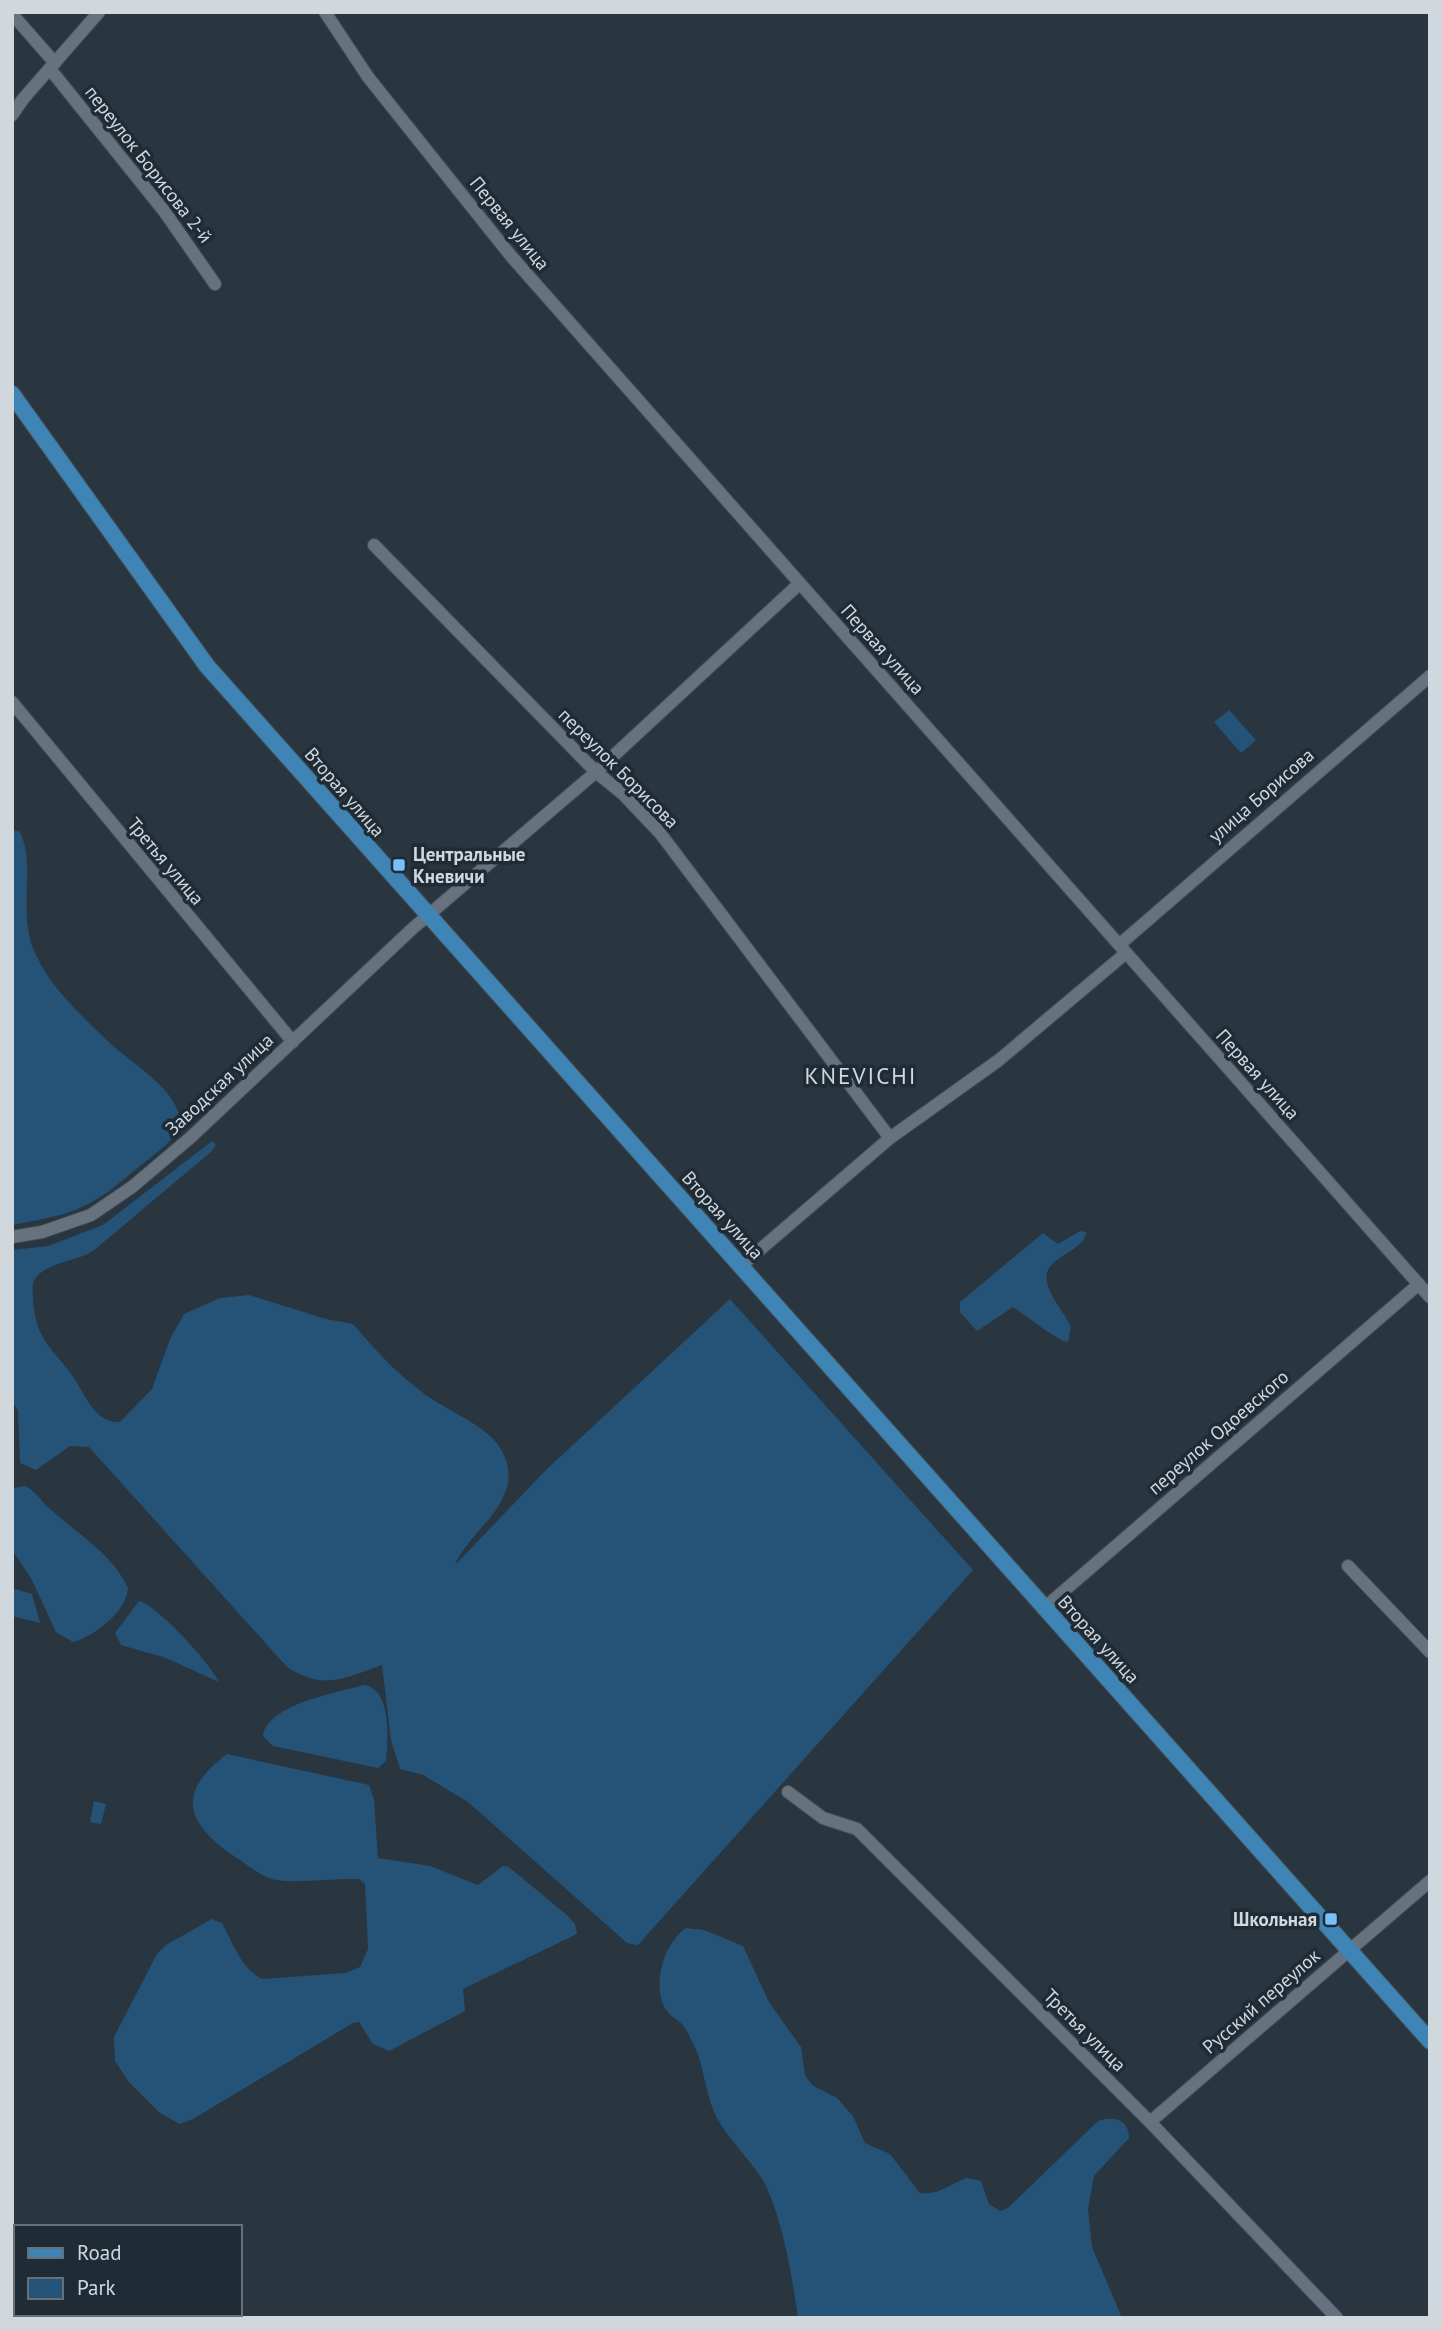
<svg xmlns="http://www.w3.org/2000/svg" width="1442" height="2330" font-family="'PT Sans',sans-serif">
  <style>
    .green { fill: #255377 }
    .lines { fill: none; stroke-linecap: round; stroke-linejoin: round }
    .minor-casing { stroke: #46515a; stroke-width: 14 }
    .major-casing { stroke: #46515a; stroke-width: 18 }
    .minor { stroke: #66737f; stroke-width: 12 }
    .major { stroke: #3e84b5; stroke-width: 16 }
    .poi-dot { fill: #79bff8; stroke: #1f2b35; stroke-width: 2.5 }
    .labels { text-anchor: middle; stroke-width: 7; stroke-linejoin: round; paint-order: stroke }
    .street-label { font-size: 19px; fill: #d0d8de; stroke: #1f2b35 }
    .poi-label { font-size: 19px; font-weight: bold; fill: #d0d8de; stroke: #1f2b35; text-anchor: start }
    .quarter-label { font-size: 23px; letter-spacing: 2px; fill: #d0d8de; stroke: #1f2b35 }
  </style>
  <rect width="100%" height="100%" fill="#29353f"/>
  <path class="green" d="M1229 710 1256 740 1241 753 1214 722Z
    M12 830 19 831C37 860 16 915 36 955 52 990 84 1018 111 1044 131 1063 175 1088 179 1117 182 1136 157 1152 145 1162 126 1177 106 1196 84 1206 62 1217 36 1220 12 1225Z
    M212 1141 216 1145 212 1151 93 1251C76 1262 46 1262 35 1279 31 1285 33 1293 33 1300 37 1342 50 1345 72 1375 85 1393 93 1423 120 1422L152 1389 170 1339 184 1314 220 1298 249 1295 326 1319 353 1324C373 1347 393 1370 418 1389 440 1407 470 1418 490 1436 505 1449 513 1472 506 1490 496 1520 467 1537 455 1565L546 1470 730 1299 973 1570 638 1945 627 1943 468 1802 423 1775 400 1769 391 1740 382 1665C345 1678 324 1691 287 1667L89 1447 70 1446 36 1470 20 1463 18 1411 12 1401V1250L48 1246 103 1225Z
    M1080 1231 1086 1232C1085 1253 1041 1256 1047 1282 1050 1297 1065 1314 1071 1327L1068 1342C1059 1342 1025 1315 1013 1307L977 1331 960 1312V1302L1043 1233 1058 1244Z
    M25 1486C36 1491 40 1500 49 1508 76 1533 112 1553 128 1588 126 1612 95 1636 73 1642L56 1632 31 1578 12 1550V1488Z
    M12 1588 32 1594 40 1623 12 1616Z
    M139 1601C158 1606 211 1664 219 1682L166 1658 121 1645 115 1633Z
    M364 1685C392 1689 388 1739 386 1761L378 1768 273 1746 263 1736C268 1704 336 1693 364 1685Z
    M227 1754 369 1785 374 1800 378 1858 430 1866 478 1885 503 1866 509 1867 568 1916 575 1924 577 1934 463 1989 465 2011 389 2051 373 2044 359 2022 353 2023 193 2119 180 2124 160 2113 128 2081 115 2061 114 2037 157 1954 166 1945 212 1919 222 1923C232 1942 241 1968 262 1979L345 1973 360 1967 368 1949 365 1884 359 1879C339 1878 285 1884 272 1879 259 1875 243 1862 231 1854 183 1820 179 1790 227 1754Z
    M94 1801 106 1804 101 1824 90 1822Z
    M686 1928 704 1930 743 1946 769 2002 801 2047 805 2075 812 2085 837 2098 853 2116 865 2143 890 2154 920 2193C941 2195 949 2184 967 2178L981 2181 989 2204 1000 2211 1008 2208 1098 2121C1113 2116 1129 2119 1129 2138L1094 2176 1088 2209 1092 2247 1122 2318H798C792 2275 784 2228 767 2188 761 2172 731 2142 720 2123 706 2101 706 2076 697 2052 693 2044 688 2031 682 2024 677 2019 670 2016 666 2010 651 1985 664 1943 686 1928Z"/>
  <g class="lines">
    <g class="minor-casing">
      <path id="minor" d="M325 12 368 77 511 256 1430 1297
        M12 14 55 63
        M50 69 164 211 215 284
        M12 115 23 99 99 12
        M374 545 596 772 623 794 660 833 890 1138
        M12 702 293 1042
        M1119 945 1430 676
        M12 1237 42 1232 91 1215 132 1187 190 1138 412 929 596 772 799 584
        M741 1266 890 1138 999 1060 1126 953
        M1348 1566 1430 1652
        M1043 1609 1419 1284
        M788 1792 823 1818 857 1829 1150 2122 1337 2318
        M1150 2122 1430 1881"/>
    </g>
    <g class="major-casing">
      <path id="major" d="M12 394 207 666 1430 2041"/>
    </g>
    <use href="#minor" class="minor"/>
    <use href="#major" class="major"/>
  </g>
  <g class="poi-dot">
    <rect x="392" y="858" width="14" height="14" rx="3.5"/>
    <rect x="1324" y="1912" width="14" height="14" rx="3.5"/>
  </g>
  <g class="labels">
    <g class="street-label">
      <text transform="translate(149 164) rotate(52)" y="7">переулок Борисова 2-й</text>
      <text transform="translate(510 223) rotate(51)" y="7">Первая улица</text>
      <text transform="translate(883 649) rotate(48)" y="7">Первая улица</text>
      <text transform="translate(619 768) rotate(45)" y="7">переулок Борисова</text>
      <text transform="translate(345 792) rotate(49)" y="7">Вторая улица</text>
      <text transform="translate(1261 795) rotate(-41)" y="7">улица Борисова</text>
      <text transform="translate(166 861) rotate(50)" y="7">Третья улица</text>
      <text transform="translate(1258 1074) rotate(48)" y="7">Первая улица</text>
      <text transform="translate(219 1084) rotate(-43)" y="7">Заводская улица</text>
      <text transform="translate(723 1215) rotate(48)" y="7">Вторая улица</text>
      <text transform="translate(1218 1432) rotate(-41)" y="7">переулок Одоевского</text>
      <text transform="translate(1099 1639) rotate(48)" y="7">Вторая улица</text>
      <text transform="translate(1261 2001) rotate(-41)" y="7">Русский переулок</text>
      <text transform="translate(1085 2030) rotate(45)" y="7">Третья улица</text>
    </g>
    <g class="poi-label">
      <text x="413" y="861">Центральные<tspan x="413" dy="22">Кневичи</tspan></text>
      <text x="1317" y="1926" text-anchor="end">Школьная</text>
    </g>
    <g class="quarter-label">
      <text x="861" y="1084">KNEVICHI</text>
    </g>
  </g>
  <rect width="1442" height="2330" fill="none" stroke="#d0d8de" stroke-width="28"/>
  <rect x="14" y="2225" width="228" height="91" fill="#1f2b35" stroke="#667079" stroke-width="2"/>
  <rect x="28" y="2248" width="35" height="10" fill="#3e84b5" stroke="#667079" stroke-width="2"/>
  <text x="77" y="2260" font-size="21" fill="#d0d8de">Road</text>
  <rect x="28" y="2278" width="35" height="21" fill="#255377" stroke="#667079" stroke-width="2"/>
  <text x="77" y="2295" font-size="21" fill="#d0d8de">Park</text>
</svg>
